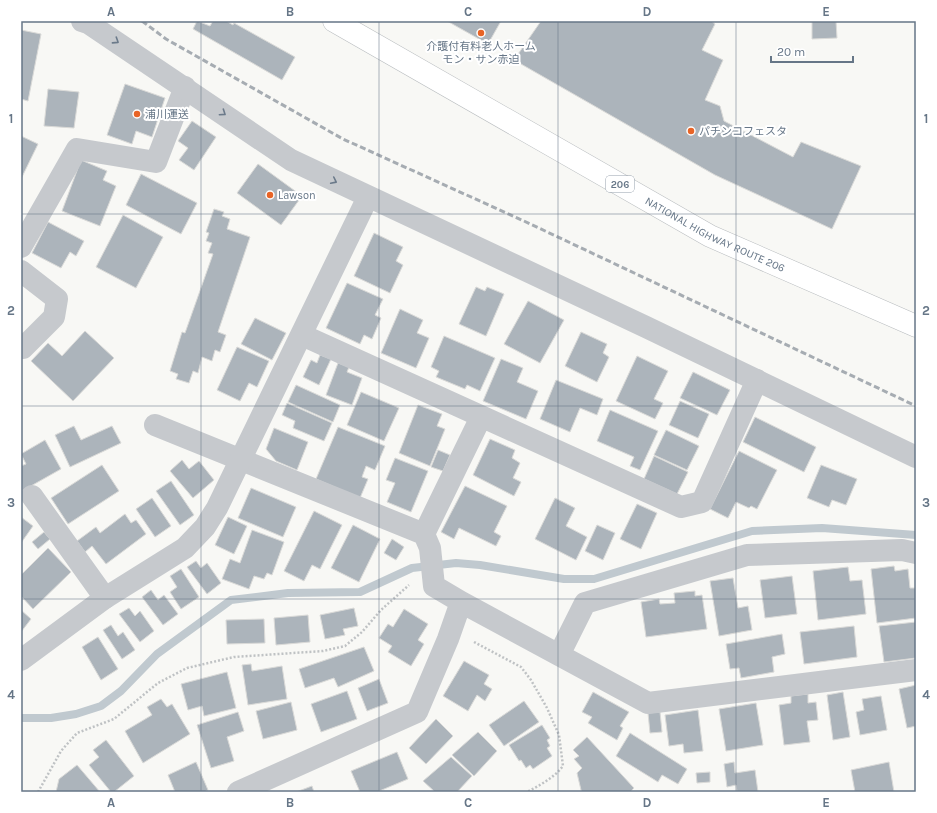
<svg xmlns="http://www.w3.org/2000/svg" width="937" height="813" font-family="Karla,'Noto Sans JP',sans-serif">
  <style>
    .lines { fill: none; stroke-linecap: round; stroke-linejoin: round }
    .stream { stroke: #c0c9cf; stroke-width: 8 }
    .building { fill: #acb4bb; stroke: #dadad8 }
    .trunk-casing { stroke: #b8bcbf; stroke-width: 23 }
    .path { stroke: #bfc2c4; stroke-width: 2.5; stroke-dasharray: 2 2; stroke-linecap: butt }
    .minor { stroke: #c6c9cd; stroke-width: 22 }
    .tertiary { stroke: #c6c9cd; stroke-width: 22 }
    .trunk { stroke: #fff; stroke-width: 22 }
    .rail { stroke: #a6acb2; stroke-width: 3; stroke-dasharray: 6 3; stroke-linecap: butt }
    .oneway { stroke: #6b7a8a }
    .grid { fill: none; stroke: #667687; stroke-width: 1; stroke-opacity: 0.55 }
    .poi-dot { fill: #e86426; stroke: #fff; stroke-width: 1.5 }
    .labels { text-anchor: middle; stroke-width: 4; stroke-linejoin: round; paint-order: stroke }
    .shield { fill: #fff; stroke: #949fab; stroke-width: 1 }
    .shield-label { font-size: 10px; font-weight: bold; fill: #667687 }
    .poi-label { font-size: 11px; fill: #667687; stroke: #fff; text-anchor: start }
    .street-label { font-size: 11px; fill: #667687; stroke: #fff }
    .neatline { fill: none; stroke: #667687; stroke-width: 1.5 }
    .grid-label { font-size: 13px; text-anchor: middle; font-weight: bold; fill: #667687 }
  </style>
  <rect width="100%" height="100%" fill="#f8f8f5"/>
  <g class="lines">
    <path class="stream" d="M21 718H51L76 714 101 706 121 691 157 654 231 600 288 593 360 592 412 568 456 563 480 565 564 579H594L752 531 822 528 916 535"/>
  </g>
  <path class="building" d="M197 21 210 26 213 21H226L233 25 234 23 295 57 282 80 193 29Z
    M447 21H501L488 44Z
    M541 21H711L715 24 702 50 723 60 705 100 720 106 724 121 793 157 801 142 861 166 832 229 715 175 514 60Z
    M812 21H836L837 38 812 39Z
    M21 30 41 34 28 101 21 99Z
    M125 84 165 98 152 137 136 131 132 144 107 135Z
    M48 89 79 92 74 128 44 126Z
    M192 121 216 137 194 170 179 160 188 148 178 141Z
    M21 136 38 144 21 179Z
    M81 160 107 171 103 180 116 186 100 226 62 211Z
    M258 164 302 196 281 225 237 193Z
    M141 174 197 203 181 234 126 205Z
    M214 209 224 212 222 216 230 219 227 229 250 237 218 332 226 335 220 352 215 350 212 361 202 357 198 373 193 371 189 383 176 379 178 374 170 371 182 332 185 333 213 254 208 253 212 243 206 241 209 233 206 232Z
    M123 215 163 237 136 288 96 267Z
    M48 222 84 241 76 256 70 252 61 268 32 253Z
    M374 233 403 247 396 261 403 265 390 293 354 276Z
    M347 283 383 299 375 315 381 318 372 339 364 335 360 344 326 328Z
    M476 287 485 291 487 287 504 294 486 336 459 324Z
    M528 301 564 320 540 363 504 344Z
    M400 309 423 320 417 333 429 338 416 368 381 353Z
    M255 318 286 333 272 360 241 344Z
    M85 331 114 358 73 401 31 361 48 343 62 356Z
    M581 332 607 344 603 353 609 357 597 382 565 366Z
    M444 336 495 358 480 391 467 385 465 389 436 377 439 371 431 367Z
    M237 347 269 361 257 387 249 383 240 401 217 390Z
    M320 355 331 359 319 385 303 377 311 360 317 363Z
    M637 356 668 371 654 399 663 403 655 419 616 401Z
    M501 359 523 368 517 382 538 391 526 419 483 401Z
    M338 363 349 367 347 372 362 378 352 405 326 395Z
    M693 372 730 390 717 415 680 398Z
    M556 380 603 399 597 415 580 408 570 432 540 419Z
    M296 385 340 405 333 422 288 402Z
    M361 392 399 408 384 441 347 425Z
    M680 401 709 414 698 438 669 425Z
    M287 403 332 423 324 441 293 428 295 421 282 415Z
    M418 405 442 414 437 426 445 429 430 466 399 453Z
    M610 410 658 431 640 470 630 466 634 457 597 441Z
    M755 417 816 447 804 472 743 442Z
    M74 426 81 440 112 426 121 443 70 467 55 435Z
    M338 427 385 446 375 470 366 466 362 477 368 479 360 498 316 479Z
    M274 428 308 442 297 470 276 461 266 449Z
    M666 430 699 446 687 470 654 455Z
    M490 439 515 450 512 458 520 463 513 478 521 482 514 496 473 475Z
    M45 440 61 469 22 491 21 466 26 464 21 454Z
    M438 450 450 455 443 471 431 467Z
    M739 451 777 470 757 509 751 506 749 508 736 502 728 518 710 509Z
    M654 456 688 472 677 494 644 479Z
    M395 458 428 471 411 512 387 502 395 483 386 480Z
    M182 460 189 469 199 461 214 480 193 498 170 471Z
    M102 465 119 491 68 524 51 498Z
    M821 465 857 479 846 505 832 500 829 507 807 498Z
    M171 481 194 515 180 525 156 491Z
    M465 486 507 506 494 532 501 536 496 546 459 528 454 539 441 532Z
    M251 488 296 507 283 537 238 518Z
    M152 498 171 526 155 537 136 509Z
    M555 498 575 508 566 526 587 537 576 560 535 539Z
    M637 504 657 513 641 549 620 539Z
    M314 511 342 525 320 569 312 565 304 581 284 571Z
    M125 514 131 523 136 520 146 534 106 564 92 546 85 552 77 541 96 527 100 533Z
    M21 517 33 526 21 543Z
    M228 517 247 526 234 554 215 545Z
    M353 525 380 539 359 582 331 568Z
    M597 525 615 533 603 560 585 551Z
    M252 530 284 542 272 575 267 573 264 579 254 576 249 589 222 579 230 559 240 563Z
    M44 532 50 539 38 549 32 542Z
    M392 539 404 547 396 560 384 553Z
    M48 548 71 572 33 609 21 596V575Z
    M196 561 201 568 207 563 221 583 207 594 187 567Z
    M894 566 895 571 908 569 910 588H916V618L877 623 871 569Z
    M848 567 850 581 862 580 866 614 818 620 813 571Z
    M181 569 199 597 181 609 170 592 177 587 170 576Z
    M792 576 797 614 765 618 760 580Z
    M733 578 738 608 748 606 752 630 719 636 710 581Z
    M151 590 158 600 164 595 178 614 163 625 142 597Z
    M695 591V596L702 595 707 629 646 637 641 602 659 599 660 604 675 603 674 593Z
    M129 608 135 616 140 611 154 631 140 642 119 614Z
    M354 608 358 626 343 629 345 635 325 639 320 615Z
    M404 609 428 624 418 640 424 644 411 666 388 652 392 646 379 638 388 624 393 627Z
    M21 610 31 619 21 632Z
    M308 615 310 642 276 645 274 618Z
    M264 619 265 643 227 644 226 620Z
    M916 622V658L884 662 879 626Z
    M111 625 118 636 123 632 135 650 122 659 103 630Z
    M854 626 857 657 804 664 800 632Z
    M782 634 785 654 772 657 774 672 741 678 739 668 730 669 726 644Z
    M98 637 118 669 101 680 82 647Z
    M364 647 374 671 338 687 334 678 305 688 299 669Z
    M464 661 489 675 484 684 492 689 485 701 477 695 468 711 443 696Z
    M251 664 252 671 282 666 287 699 248 705 242 665Z
    M227 672 236 708 204 716 202 706 188 710 181 684Z
    M379 679 388 703 367 711 358 688Z
    M916 685V726L907 728 899 689Z
    M347 691 357 719 321 732 311 704Z
    M593 692 629 712 620 726 623 728 617 740 588 723 592 717 582 712Z
    M843 692 850 737 833 740 827 695Z
    M808 694V703L816 702 818 720 807 721 810 742 784 745 779 705 791 703V696Z
    M881 696 887 730 860 735 856 712 864 710 862 699Z
    M161 699 167 707 172 704 190 734 143 763 125 731 152 715 147 707Z
    M524 701 539 722 504 746 489 725Z
    M291 702 297 730 263 739 256 711Z
    M756 703 763 745 726 751 719 709Z
    M698 710 703 751 684 753 683 744 669 746 665 715Z
    M238 712 244 731 227 737 234 761 211 768 197 725Z
    M660 712 662 732 650 733 648 713Z
    M436 719 453 736 426 764 409 748Z
    M542 725 550 738 547 740 550 746 547 748 552 756 533 769 530 765 526 768 521 760 519 761 509 745Z
    M478 732 497 751 474 776 452 755Z
    M630 733 687 769 678 784 662 775 658 782 616 756Z
    M587 737 634 788 630 792H582L581 790 577 773 582 768 574 759 579 756 573 750Z
    M106 740 134 776 114 792H111L89 765 99 757 93 750Z
    M397 752 408 779 377 792H360L351 771Z
    M451 757 472 776 457 792H435L423 781Z
    M196 762 208 790 204 792H175L168 775Z
    M734 762 735 773 755 770 758 792H737L736 785 727 787 724 764Z
    M889 762 894 792H855L851 770Z
    M77 765 100 792H56L59 779Z
    M710 772V782L697 783 696 773Z
    M312 786 314 792H296Z"/>
  <g class="lines">
    <g class="trunk-casing">
      <g id="trunk">
        <path id="s1" d="M334 21 710 236 916 326"/>
      </g>
    </g>
    <path class="path" d="M474 642 521 667 531 680 547 708 559 735 563 766C554 778 540 785 527 792
      M38 792 61 751 77 733 114 719 158 683 187 668 234 657 323 651 345 646 362 632 381 610 409 585"/>
    <path class="minor" d="M21 247 77 149 156 162 185 87
      M21 271 57 299 54 317 23 348
      M302 335 681 507 702 502 757 380
      M155 425 424 534 481 417
      M32 496 105 598
      M461 602 648 703 916 670
      M559 655 585 603 747 555 902 550 916 553
      M238 792 417 712 448 639 461 602 434 586 430 548 424 534"/>
    <path class="tertiary" d="M82 21 88 23 291 160 646 327 916 457
      M21 660 105 598 185 548 205 527 217 508 368 197"/>
    <use href="#trunk" class="trunk"/>
    <path class="rail" d="M142 21 166 39 343 139 524 221 916 406"/>
  </g>
  <defs><path id="oneway-chevron" d="M-2-3.5L2.5 0L-2 3.5" fill="none" stroke-width="1.6" stroke-linecap="round" stroke-linejoin="round"/></defs>
  <g class="oneway">
    <use href="#oneway-chevron" transform="translate(116 41) rotate(33)"/>
    <use href="#oneway-chevron" transform="translate(223 113) rotate(34)"/>
    <use href="#oneway-chevron" transform="translate(334 181) rotate(26)"/>
  </g>
  <path class="grid" d="M201 21V792M379 21V792M558 21V792M736 21V792M21 214H916M21 406H916M21 599H916"/>
  <g class="poi-dot">
    <circle cx="481" cy="33" r="4"/>
    <circle cx="137" cy="114" r="4"/>
    <circle cx="691" cy="131" r="4"/>
    <circle cx="270" cy="195" r="4"/>
  </g>
  <g class="labels">
    <rect class="shield" x="606" y="176" width="28" height="16" rx="3"/>
    <g class="shield-label">
      <text x="620" y="188">206</text>
    </g>
    <g class="poi-label">
      <text x="481" y="50" text-anchor="middle">介護付有料老人ホーム<tspan x="481" dy="13">モン・サン赤迫</tspan></text>
      <text x="145" y="118">浦川運送</text>
      <text x="699" y="135">パチンコフェスタ</text>
      <text x="278" y="199">Lawson</text>
    </g>
    <g class="street-label">
      <text dy="4" stroke="none"><textPath href="#s1" startOffset="437">NATIONAL HIGHWAY ROUTE 206</textPath></text>
    </g>
  </g>
  <rect width="937" height="813" fill="none" stroke="#ffffff" stroke-width="44"/>
  <path d="M771 56v6h82v-6" fill="none" stroke="#667687" stroke-width="2"/>
  <text x="777" y="56" font-size="12" fill="#667687" stroke="#ffffff" stroke-width="3" paint-order="stroke">20 m</text>
  <rect x="22" y="22" width="893" height="769" class="neatline"/>
  <g class="grid-label">
    <text x="111" y="16">A</text>
    <text x="290" y="16">B</text>
    <text x="468" y="16">C</text>
    <text x="647" y="16">D</text>
    <text x="826" y="16">E</text>
    <text x="11" y="123">1</text>
    <text x="926" y="123">1</text>
    <text x="11" y="315">2</text>
    <text x="926" y="315">2</text>
    <text x="11" y="507">3</text>
    <text x="926" y="507">3</text>
    <text x="11" y="699">4</text>
    <text x="926" y="699">4</text>
    <text x="111" y="807">A</text>
    <text x="290" y="807">B</text>
    <text x="468" y="807">C</text>
    <text x="647" y="807">D</text>
    <text x="826" y="807">E</text>
  </g>
</svg>
